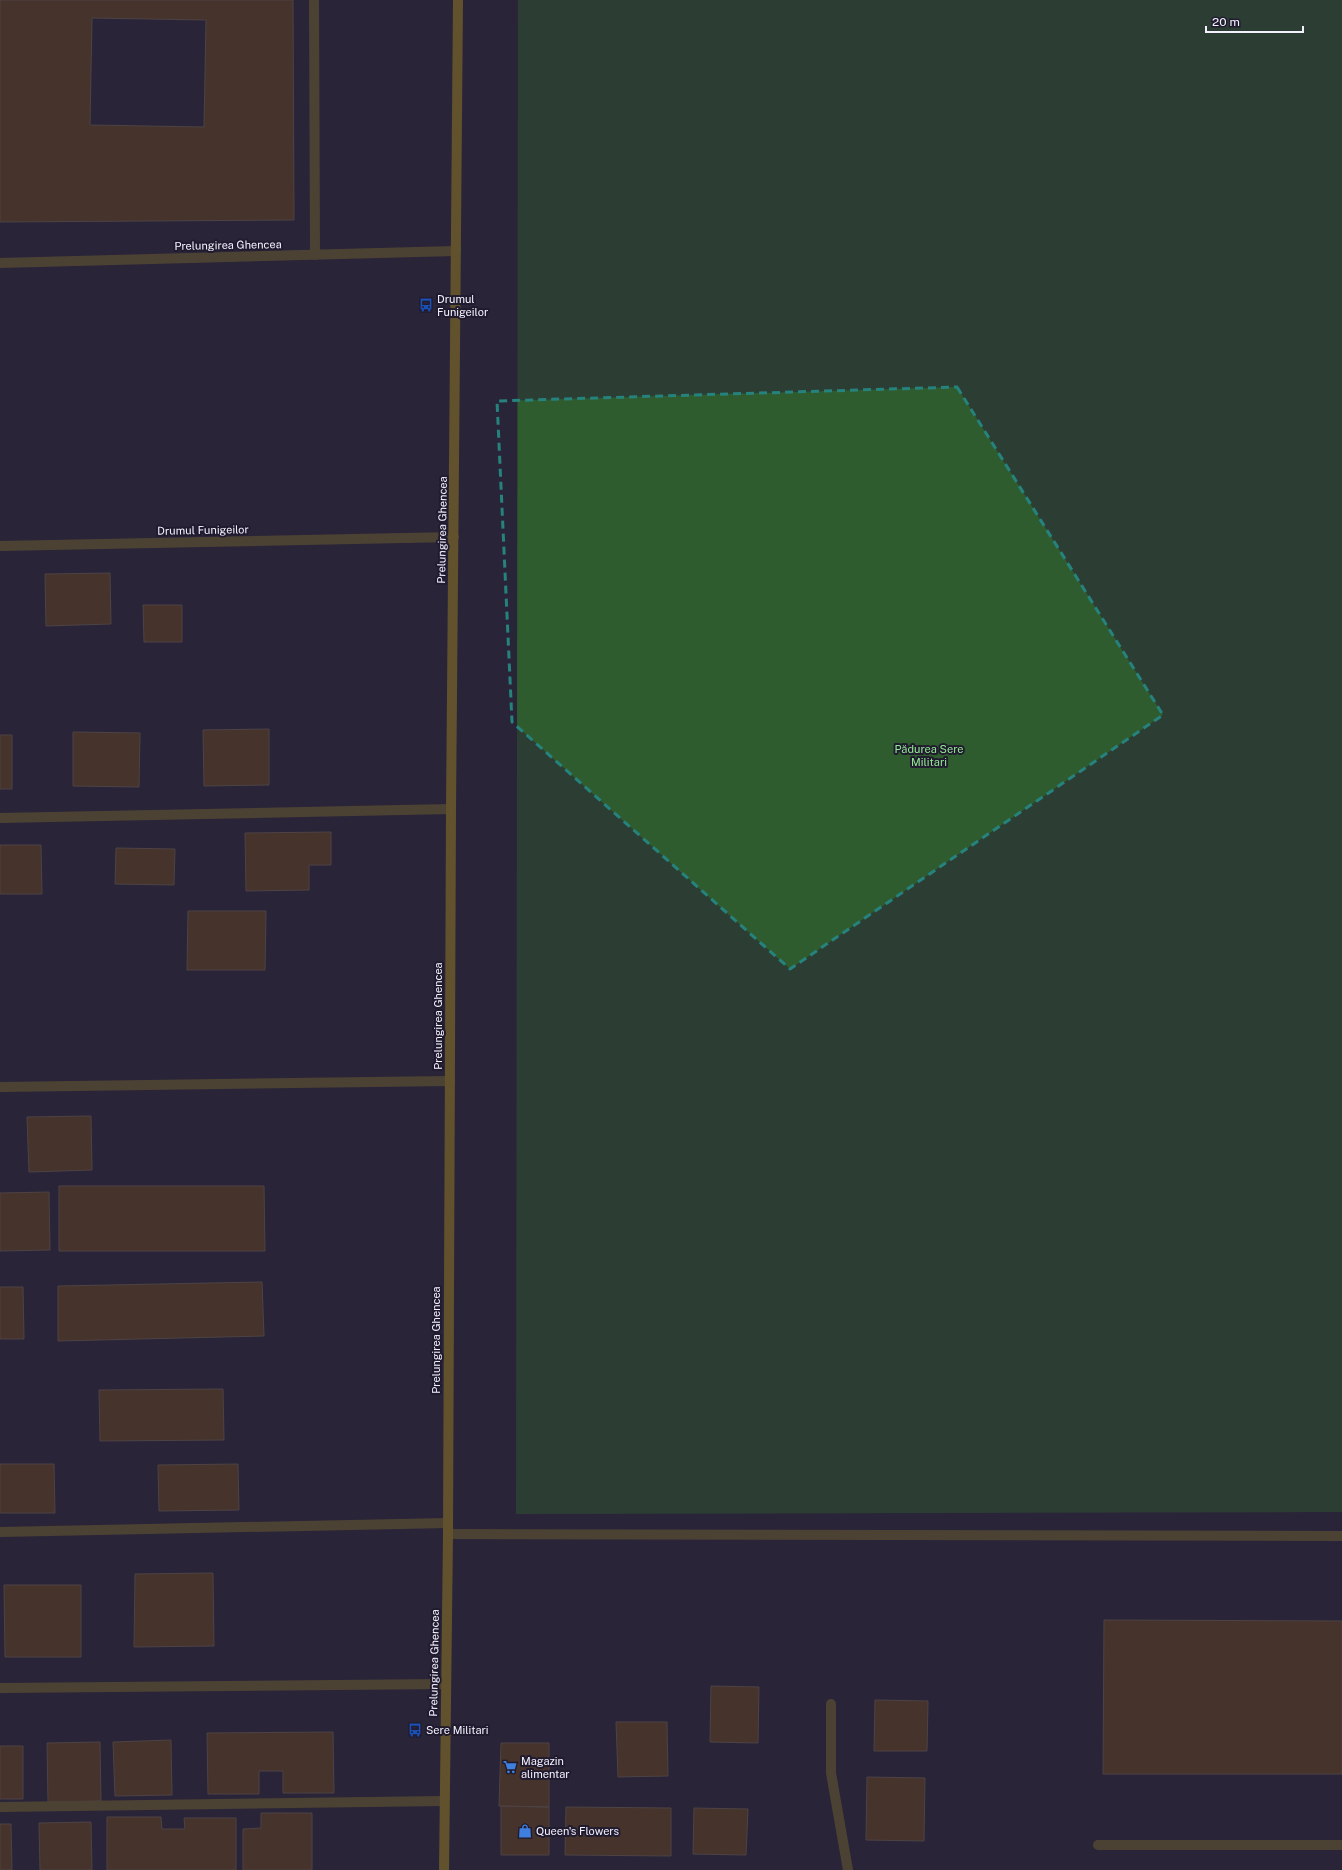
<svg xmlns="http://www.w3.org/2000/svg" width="1342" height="1870" font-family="'Public Sans',sans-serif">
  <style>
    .green { fill: #2f5c2f }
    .building { fill: #66461e; stroke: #786753; fill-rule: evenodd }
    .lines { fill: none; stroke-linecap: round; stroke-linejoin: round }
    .service { stroke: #77662d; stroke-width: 10 }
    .minor { stroke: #77662d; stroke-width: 10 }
    .secondary { stroke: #a4891f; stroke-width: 10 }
    .marked { fill: none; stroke: #26827c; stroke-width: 3; stroke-dasharray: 8 5; stroke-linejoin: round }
    .labels { text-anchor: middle; stroke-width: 4; stroke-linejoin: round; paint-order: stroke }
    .street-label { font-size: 11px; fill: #f4f1ff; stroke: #201b2e }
    .poi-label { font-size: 11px; fill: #f4f1ff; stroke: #201b2e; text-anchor: start }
    .park-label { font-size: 11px; fill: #94ec94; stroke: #201b2e }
  </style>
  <rect width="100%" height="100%" fill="#292539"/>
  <path class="green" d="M518 0H1342V1512L516 1514Z"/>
  <path class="building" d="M0 0H293L294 220 0 222ZM92 18 206 20 204 127 90 125Z
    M110 573 111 624 46 626 45 574Z
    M143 605H182V642H144Z
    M269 729V785L204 786 203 730Z
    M73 732 140 733 139 787 73 786Z
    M0 735H12V789H0Z
    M331 832V865H309V890L246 891 245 833Z
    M0 845H41L42 894H0Z
    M116 848 175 849 174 885 115 884Z
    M188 911H266L265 970H187Z
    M91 1116 92 1170 29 1172 27 1117Z
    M59 1186H264L265 1251H59Z
    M49 1192 50 1250 0 1251V1193Z
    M262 1282 264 1336 58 1341V1286Z
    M0 1287H23L24 1339H0Z
    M223 1389 224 1440 100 1441 99 1390Z
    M0 1464H54L55 1513H0Z
    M238 1464 239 1510 159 1511 158 1465Z
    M213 1573 214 1646 134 1647 135 1574Z
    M4 1585H81V1657H5Z
    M1104 1620 1342 1621V1774H1103Z
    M711 1686 759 1687 758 1743 710 1742Z
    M875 1700 928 1701 927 1751H874Z
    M616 1722H667L668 1776 618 1777Z
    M333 1732 334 1793H283V1771H259V1794H208L207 1733Z
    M171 1740 172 1795 115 1796 113 1742Z
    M100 1742 101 1801 48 1802 47 1743Z
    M501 1743H549V1807L499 1806Z
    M0 1746H23V1799H0Z
    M867 1777 925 1778 924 1841 866 1840Z
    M501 1806 549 1807V1855H501Z
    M566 1807 671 1808V1856L565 1855Z
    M694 1808 748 1809 746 1855 693 1854Z
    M261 1813H312V1870H243V1829L261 1828Z
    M107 1817H161L162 1829H185L184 1818H236V1870H107Z
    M91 1822 92 1870H40L39 1823Z
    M0 1824H11L12 1870H0Z"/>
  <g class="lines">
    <path class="service" d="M314 0 315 255
      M448 1534 1342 1536
      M831 1704V1773L848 1870
      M1098 1845H1342"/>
    <path class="minor" d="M0 263 456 251
      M0 546 454 537
      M0 818 451 809
      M0 1087 450 1081
      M0 1532 448 1523
      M0 1688 446 1684
      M0 1807 444 1801"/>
    <path class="secondary" d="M444 1870 448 1534 451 809 458 0"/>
  </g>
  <path d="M0 0H1342V1870H0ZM957 387 1163 715 790 969 512 722 497 401Z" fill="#292539" fill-opacity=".55" fill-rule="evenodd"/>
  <path class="marked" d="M957 387 1163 715 790 969 512 722 497 401Z"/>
  <defs>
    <g id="bus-bare" transform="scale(1.08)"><path d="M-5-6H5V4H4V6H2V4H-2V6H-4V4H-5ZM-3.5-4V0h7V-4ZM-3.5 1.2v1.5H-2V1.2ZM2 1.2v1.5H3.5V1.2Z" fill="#1a4fb4" stroke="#201b2e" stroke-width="2.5" paint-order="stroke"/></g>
    <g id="supermarket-bare" transform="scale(1.08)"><path d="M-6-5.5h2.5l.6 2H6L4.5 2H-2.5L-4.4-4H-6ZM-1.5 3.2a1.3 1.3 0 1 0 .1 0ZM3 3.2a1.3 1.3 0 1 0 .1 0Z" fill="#3f7fe0" stroke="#201b2e" stroke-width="2.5" paint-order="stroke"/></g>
    <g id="shop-bare" transform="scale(1.08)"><path d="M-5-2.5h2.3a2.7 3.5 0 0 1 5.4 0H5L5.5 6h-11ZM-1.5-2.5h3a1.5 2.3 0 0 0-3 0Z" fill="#3f7fe0" stroke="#201b2e" stroke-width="2.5" paint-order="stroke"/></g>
  </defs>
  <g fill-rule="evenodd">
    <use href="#bus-bare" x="426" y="305"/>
    <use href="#bus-bare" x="415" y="1730"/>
    <use href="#supermarket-bare" x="510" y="1767"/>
    <use href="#shop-bare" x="525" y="1831"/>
  </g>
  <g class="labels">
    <g class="street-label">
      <text transform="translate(228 245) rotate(-1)" y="4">Prelungirea Ghencea</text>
      <text transform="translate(203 530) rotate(-1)" y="4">Drumul Funigeilor</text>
      <text transform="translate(442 530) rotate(-89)" y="4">Prelungirea Ghencea</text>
      <text transform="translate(438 1016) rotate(-90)" y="4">Prelungirea Ghencea</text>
      <text transform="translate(436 1340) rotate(-90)" y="4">Prelungirea Ghencea</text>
      <text transform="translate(434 1663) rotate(-89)" y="4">Prelungirea Ghencea</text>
    </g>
    <g class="poi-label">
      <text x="437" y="303">Drumul<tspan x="437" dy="13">Funigeilor</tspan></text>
      <text x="426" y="1734">Sere Militari</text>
      <text x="521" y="1765">Magazin<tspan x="521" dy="13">alimentar</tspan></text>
      <text x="536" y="1835">Queen's Flowers</text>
    </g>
    <g class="park-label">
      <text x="929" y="753">Pădurea Sere<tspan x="929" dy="13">Militari</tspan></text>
    </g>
  </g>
  <path d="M1206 26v6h97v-6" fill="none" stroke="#f4f1ff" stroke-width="2"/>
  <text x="1212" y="26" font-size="12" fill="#f4f1ff" stroke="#201b2e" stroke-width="3" paint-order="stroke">20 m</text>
</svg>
